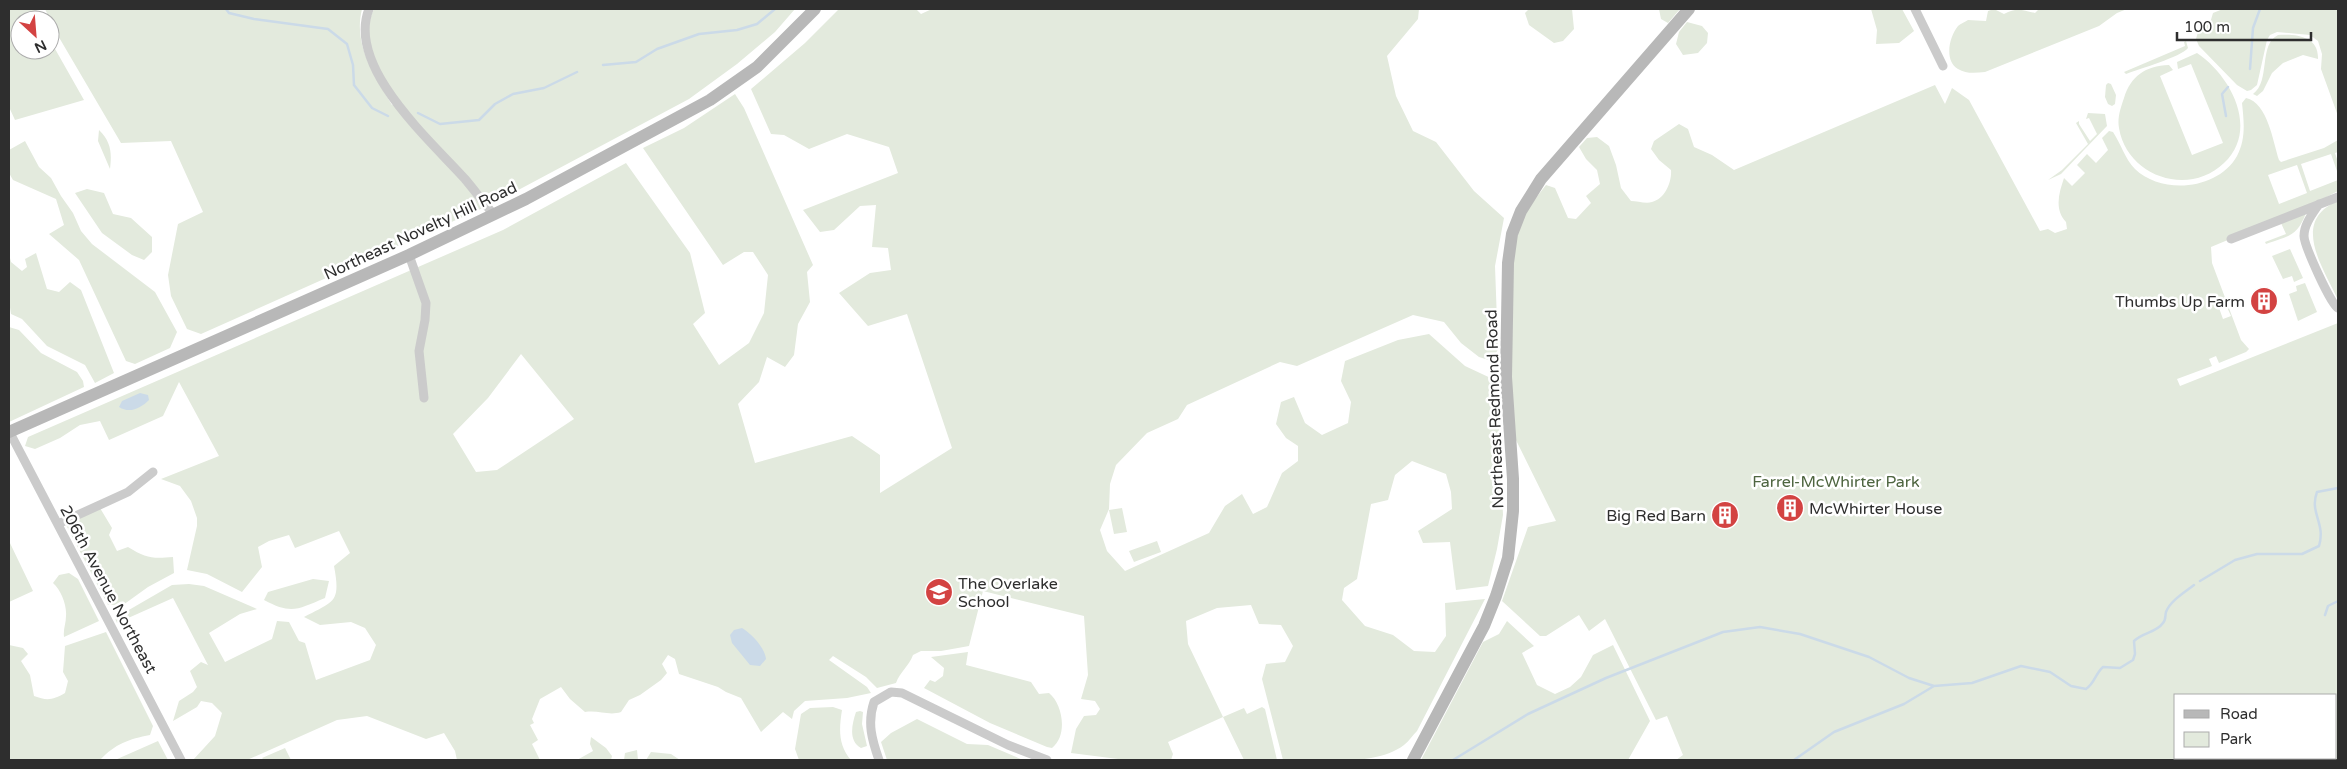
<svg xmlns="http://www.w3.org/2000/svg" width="2347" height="769" font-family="'Varela Round',sans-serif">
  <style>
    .green { fill: #e3eadd; fill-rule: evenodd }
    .water { fill: #cbdae8 }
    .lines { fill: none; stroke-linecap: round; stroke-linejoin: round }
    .stream { stroke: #cbdae8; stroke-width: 2.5 }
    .street { stroke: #cbcbcb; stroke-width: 9 }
    .secondary { stroke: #b8b8b8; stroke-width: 12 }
    .labels { text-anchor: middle; stroke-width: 5; stroke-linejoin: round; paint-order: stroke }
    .street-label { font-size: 16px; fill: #2e2e2e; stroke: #fff }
    .poi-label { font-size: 16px; fill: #2e2e2e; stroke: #fff; text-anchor: end }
    .park-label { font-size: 16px; fill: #4e6540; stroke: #fff }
  </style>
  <rect width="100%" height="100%" fill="#fff"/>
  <path class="green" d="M9 9H40L34 12 39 20H20V50H50V40L84 100 15 120 9 107Z
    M45 9H362C353 45 374 75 392 105L399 103C383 76 358 40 374 9H795L775 32 737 64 689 99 494 203 201 334 187 329 171 296 168 275 178 224 203 212 171 141 121 143 57 34Z
    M839 9H916L921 14 932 9H1419L1418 19 1387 56 1396 96 1413 131 1436 142 1474 191 1504 218 1495 266 1498 349 1492 361 1479 357 1461 343 1444 322 1413 315 1297 366 1280 362 1187 405 1178 419 1147 433 1116 465 1110 484 1109 509 1100 530 1107 551 1125 571 1209 533 1225 506 1242 494 1253 514 1267 507 1282 473 1298 461V446L1286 438 1276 424 1281 402 1294 397 1305 423 1322 435 1348 423 1351 402 1341 381 1345 361 1398 340 1429 334 1465 366 1497 381 1503 515 1497 549 1488 586 1456 590 1450 542 1423 543 1418 531 1452 509 1451 492 1446 474 1412 461 1395 475 1388 500 1371 504 1357 579 1344 588 1342 600 1365 626 1393 635 1414 651 1435 652 1446 636 1445 603 1485 599 1417 731C1413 735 1409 741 1404 745 1375 767 1318 760 1283 760L1262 679 1266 664 1285 662 1293 646 1281 625 1259 624 1251 605 1217 608 1186 621 1188 644 1223 717 1244 708 1247 714 1262 707 1265 709 1277 760H1244L1223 717 1168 742 1173 754 1171 760H1126L1071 753 1076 729 1084 716 1096 715 1100 709 1095 701 1081 699 1088 675 1084 616 983 591 969 646 941 651H921L913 655C909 666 900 672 896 683L877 688 866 677 833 656 829 660 867 687 871 693 847 698 805 701 794 711 792 719 783 712 761 732 741 698 726 692 718 687 679 674 675 659 668 655 662 664 667 673 661 680 640 695 629 700 621 712C609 716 599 710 585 712L570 699 561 687 540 699 532 719 534 723 530 725 538 740 532 744 540 760H457L455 751 444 733 426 739 367 716 337 720 247 760H193L215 736 222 713 212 703 201 701 197 707 173 721 179 701 193 692 197 687 190 671 201 662 208 665 173 598 117 623 115 618 172 585 189 584 204 586 257 609 240 614 209 633 225 662 272 639 277 621 289 622 299 641 305 643 316 680 370 660 376 645 365 628 351 622 320 625 304 617C334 601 341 603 334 566L350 553 339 531 295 548 289 535 269 541 258 547 262 567 242 592 207 574 187 570 197 526V518L191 501 180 486 161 479 219 456 179 382 163 416 109 440 100 421 80 425 60 438 35 449 25 446 28 437 503 230 626 163 690 253 705 313 693 324 719 365 749 343 764 313 768 275 753 252H744L723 265 643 148 684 128 735 94 744 108 813 265 807 272 810 302 798 324 794 355 785 367 767 357 759 382 738 404 755 463 852 436 880 455V493L952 448 907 314 868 326 839 293 870 273 891 270 888 248 872 247 876 205 860 206 834 230 820 232 803 210 898 173 889 147 847 134 809 149 784 135 771 134 751 89 805 43ZM521 354 574 419 497 470 476 472 453 434 488 398Z
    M1529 9H1572L1574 29 1563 41 1554 43 1529 25 1525 13Z
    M1659 9H1680L1668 23 1661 19Z
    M1871 9H1902L1914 31 1899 43 1876 44 1877 30Z
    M1994 9 2004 14C2017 7 2022 10 2035 13L2039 9H2127L2117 13 2099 26 1985 72C1975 73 1966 74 1958 69 1944 61 1949 37 1958 26 1960 24 1965 22 1968 20L1986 21 1988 11Z
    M2223 9H2338V116L2321 69 2322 54 2318 41 2310 35 2277 32 2270 35 2267 40 2257 85 2251 90 2247 91 2237 85 2199 46 2196 39 2198 32 2210 23 2213 13Z
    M1687 22 1702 26 1708 33 1707 43 1698 53 1683 55 1676 44 1679 32Z
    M2278 35C2296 34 2319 36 2318 59L2303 55 2283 63 2272 73 2263 91 2257 96 2253 94C2271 81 2258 45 2278 35Z
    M2186 41 2188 48C2181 57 2139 69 2126 74L2124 72 2185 46 2184 42Z
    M2197 53C2230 75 2260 129 2224 163 2189 197 2127 177 2119 128 2117 118 2121 107 2124 98 2131 76 2145 66 2169 65L2173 70 2160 76 2192 155 2223 143 2191 64 2178 69 2177 62Z
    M2108 83 2111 84 2116 95 2115 104 2112 106 2108 104 2105 97 2106 85Z
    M1935 85 1945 104 1952 88 1969 100 2040 231 2048 229 2055 233 2067 229 2066 222C2054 209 2059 193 2064 178L2072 186 2085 173 2077 165 2087 154 2096 163 2108 150 2102 138 2109 131 2113 132C2121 144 2125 159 2135 169 2162 195 2218 190 2237 156 2246 139 2244 122 2242 103L2246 98C2268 103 2273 142 2279 160L2281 162 2324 148 2338 140V152L2335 153 2338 162V174L2331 154 2301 164 2310 191 2338 180V191L2311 205 2211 247 2212 263 2241 340 2249 349 2246 352 2219 363 2216 356 2209 359 2212 366 2177 379 2180 386 2338 323V760H1676L1683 755 1667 716 1656 720 1605 619 1589 631 1579 615 1546 636H1540L1502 601 1528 527 1556 521 1511 430 1513 249 1525 212 1546 185 1555 188 1568 218 1576 219 1591 203 1586 196 1600 184 1597 170 1586 159 1579 147 1587 138 1597 137 1609 146 1616 165 1621 188 1631 201C1637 201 1646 204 1652 202 1665 199 1672 182 1671 170L1659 160 1651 149 1654 141 1679 124 1688 129 1694 147 1712 155 1734 170ZM2297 165 2307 193 2279 204 2268 175ZM2226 305 2231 316 2223 319 2219 308ZM2176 695H2336V758H2176Z
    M2088 113 2105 114 2107 126 2061 174 2048 180 2062 170 2088 144 2076 123 2079 121V124L2090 141 2097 134 2089 118 2086 119Z
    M99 130C111 142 112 152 110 169L98 141Z
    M25 141 39 167 51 178 61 196 73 213 81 231 92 244 155 292 177 332 170 348 135 364 126 361 79 260 49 234 64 225 56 199 13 180 9 173V150Z
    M87 189 104 193 113 214 131 218 152 237V252L144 260 132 255 102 233 75 193Z
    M2338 201V300C2323 267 2290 221 2338 201Z
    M2306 213C2297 237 2288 236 2266 244L2265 242 2286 234 2281 223Z
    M2290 249 2303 278 2294 282 2292 276 2283 279 2272 256Z
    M36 253 47 289 59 292 70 282 81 290 114 373 95 383 85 365 47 346 22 319 11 314 9 301V254L11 262 22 271 27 267 25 259Z
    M2305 283 2317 312 2298 321 2289 294 2297 291 2296 286Z
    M9 327 19 330 41 353 77 372 83 381 84 387 9 422Z
    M100 508 112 528 109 535 117 551 128 547C146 558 152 559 173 557L174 573 148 587 123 605H108L65 523Z
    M1122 508 1127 532 1114 534 1109 510Z
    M9 541 33 591 9 602Z
    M1157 541 1161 552 1134 562 1129 551Z
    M69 573 78 579 99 621 64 637C63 629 66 624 66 616 67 605 61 590 53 583L59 575Z
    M313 579 329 581 325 598C298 609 292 615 264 600L268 592Z
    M1507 621 1534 646 1522 653 1537 685 1555 694 1570 687 1581 677 1593 655 1613 645 1650 721 1628 760H1421L1483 642 1499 634Z
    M106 632 153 726 150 735C129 739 115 744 100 760H10L9 645 23 648 28 654 21 661 30 675 34 696C47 701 53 700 65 693L68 681 63 672 65 646Z
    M968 652 966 665 1031 682 1039 694 1049 693C1063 704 1068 736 1052 748L1047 747 990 723 924 688 930 680 935 682 943 676 944 668 931 657Z
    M833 707 842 710C839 729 838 745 851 760H799L795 749 801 714 810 708Z
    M860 711 863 712 862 724 867 746 861 748C848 741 852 724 856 712Z
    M917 719 967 744 988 745 1023 760H887L881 742 891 733Z
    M591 737 606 748 612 756 611 760H577L593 751 590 744Z
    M158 741 168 760H115Z
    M285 748 291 760H264L262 758Z
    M637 750 638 760H624L625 753Z
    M651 752 671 754 680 760H646Z"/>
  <path class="water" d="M140 393 148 395 149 400C141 408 130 414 119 407L122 401Z
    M742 628C752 634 765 648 766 659L760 666 750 665 732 643 730 635 734 630Z"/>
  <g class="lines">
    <path class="stream" d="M226 9 229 13 254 19 328 29 347 44 353 65 354 85 372 108 388 116
      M603 65 636 62 657 49 699 34 737 30 757 24 775 9
      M2250 69 2253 28 2260 9
      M418 113 440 124 479 120 495 104 513 94 544 88 577 72
      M2226 116 2222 94 2228 87
      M2200 581 2235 560 2257 554H2302L2319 546C2326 523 2309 513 2317 492L2338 488
      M2325 615 2328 606 2338 601
      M1453 760 1528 714 1606 678 1723 632 1760 627 1800 634 1869 657 1909 678 1934 686
      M1794 760 1834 732 1904 704 1934 686 1972 683 2021 666 2050 672 2071 686 2086 689C2095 683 2095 674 2103 667L2120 668 2133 660 2135 654 2134 641C2143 632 2156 633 2163 623 2166 620 2165 616 2166 612 2170 601 2185 592 2194 585"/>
    <path class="street" d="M369 9C346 67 431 141 465 179 475 191 484 203 494 215
      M1915 9 1943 66
      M2319 204C2313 213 2304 224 2304 236 2304 245 2331 305 2338 308
      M2231 239 2338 197
      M409 255 426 303 425 320 419 351 424 398
      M9 431 181 760
      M58 524 128 492 153 472
      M879 760C872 740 867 723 874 702L891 692 902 693 1008 745 1047 760"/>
    <path class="secondary" d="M9 432 409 255 526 199 710 100 757 67 815 9
      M1413 760 1484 626 1496 596 1508 558 1513 511V479L1506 377 1508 263 1512 234 1521 211 1541 179 1689 9"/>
  </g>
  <defs>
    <g id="building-disc" transform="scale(1.4375)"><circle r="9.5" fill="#d34342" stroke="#fff"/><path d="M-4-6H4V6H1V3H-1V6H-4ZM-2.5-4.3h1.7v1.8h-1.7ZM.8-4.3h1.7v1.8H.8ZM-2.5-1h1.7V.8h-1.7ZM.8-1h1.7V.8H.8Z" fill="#fff"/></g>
    <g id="school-disc" transform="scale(1.4375)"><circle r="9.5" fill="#d34342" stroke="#fff"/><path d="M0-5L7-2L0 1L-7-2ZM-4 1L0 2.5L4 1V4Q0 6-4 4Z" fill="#fff"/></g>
  </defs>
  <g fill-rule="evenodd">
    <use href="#building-disc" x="2264" y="301"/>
    <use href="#building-disc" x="1790" y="508"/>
    <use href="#building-disc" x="1725" y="515"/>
    <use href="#school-disc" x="939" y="592"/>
  </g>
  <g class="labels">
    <g class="street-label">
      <text transform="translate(420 230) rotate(-25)" y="6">Northeast Novelty Hill Road</text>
      <text transform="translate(1494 409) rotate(-92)" y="6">Northeast Redmond Road</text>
      <text transform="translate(109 589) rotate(62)" y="6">206th Avenue Northeast</text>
    </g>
    <g class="poi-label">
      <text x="2245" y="307">Thumbs Up Farm</text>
      <text x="1809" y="514" text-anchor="start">McWhirter House</text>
      <text x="1706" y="521">Big Red Barn</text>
      <text x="958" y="589" text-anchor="start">The Overlake<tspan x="958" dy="18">School</tspan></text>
    </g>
    <g class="park-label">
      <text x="1836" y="487">Farrel-McWhirter Park</text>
    </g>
  </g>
  <rect width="2347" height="769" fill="none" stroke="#2e2e2e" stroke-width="20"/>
  <rect x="2174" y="694" width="162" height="65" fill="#ffffff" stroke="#ababab"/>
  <rect x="2184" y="710" width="25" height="8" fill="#b8b8b8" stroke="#ababab"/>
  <text x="2220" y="719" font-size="15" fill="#2e2e2e">Road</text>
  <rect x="2184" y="732" width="25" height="15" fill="#e3eadd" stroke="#ababab"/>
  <text x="2220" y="744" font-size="15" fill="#2e2e2e">Park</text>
  <g transform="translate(35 35) rotate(154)"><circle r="24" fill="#ffffff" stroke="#ababab"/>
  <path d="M0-4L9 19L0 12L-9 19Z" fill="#d34342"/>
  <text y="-8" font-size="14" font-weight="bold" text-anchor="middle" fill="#2e2e2e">N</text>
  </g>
  <path d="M2177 32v8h134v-8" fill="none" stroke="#2e2e2e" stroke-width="2.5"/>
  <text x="2184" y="32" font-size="15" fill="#2e2e2e" stroke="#ffffff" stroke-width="4" paint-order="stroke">100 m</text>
</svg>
